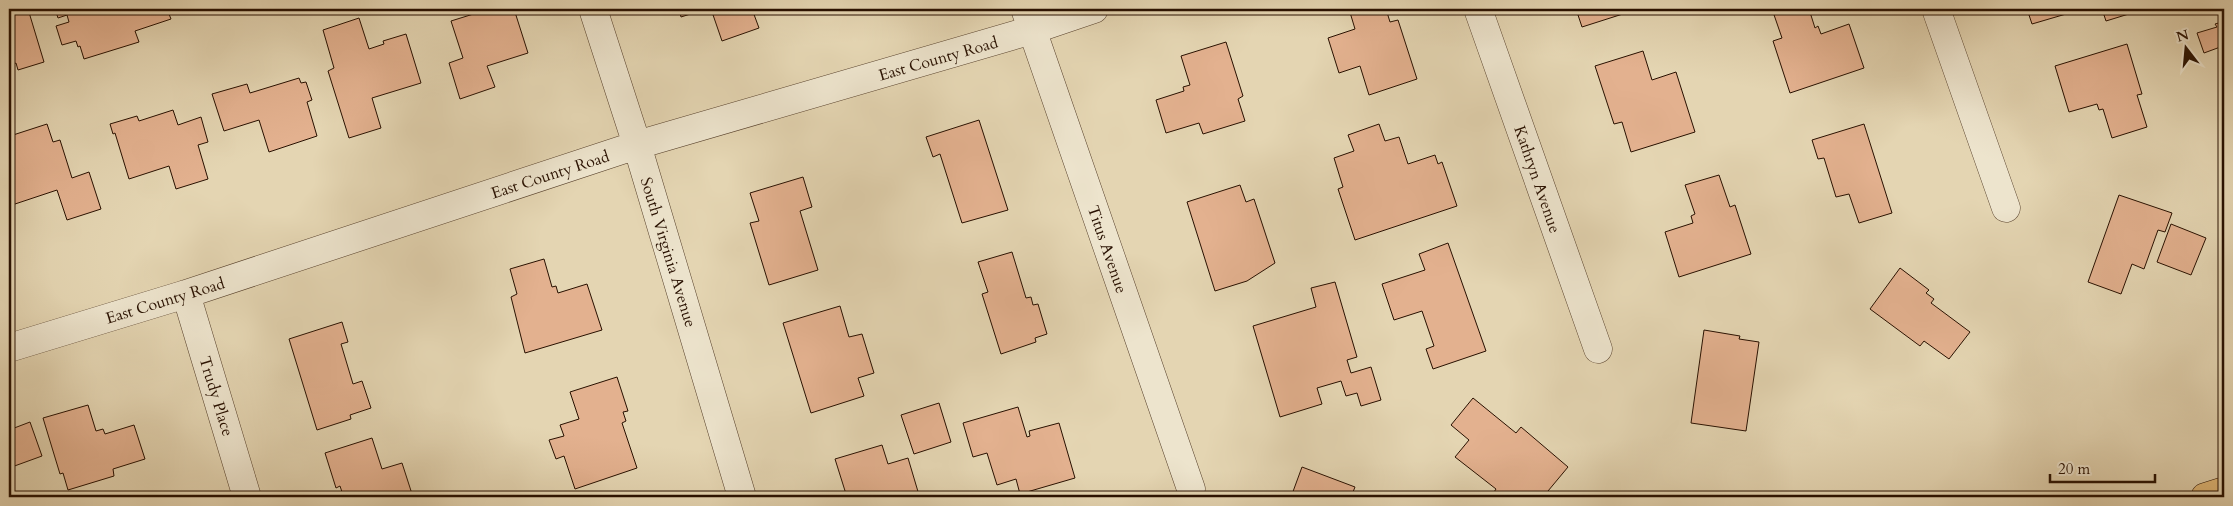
<svg xmlns="http://www.w3.org/2000/svg" width="2233" height="506" font-family="Cardo,serif">
  <style>
    .building { fill: #e3b18f; stroke: #281000 }
    .lines { fill: none; stroke-linecap: round; stroke-linejoin: round }
    .minor-casing { stroke: #57412c; stroke-width: 29 }
    .highway-casing { stroke: #281000; stroke-width: 29 }
    .minor { stroke: #ede4cd; stroke-width: 28 }
    .highway { stroke: #e2ba79; stroke-width: 28 }
    .labels { text-anchor: middle; stroke-width: 4; stroke-linejoin: round; paint-order: stroke }
    .street-label { font-size: 16px; fill: #281000; stroke: #ede4cd }
  </style>
  <rect width="100%" height="100%" fill="#e4d5b2"/>
  <filter id="stains"><feTurbulence type="fractalNoise" baseFrequency=".004" numOctaves="4"/><feColorMatrix values="0 0 0 0 .2 0 0 0 0 .09 0 0 0 0 .02 0 0 0 .5 -.17"/></filter>
  <radialGradient id="worn" r=".72"><stop offset=".6" stop-color="#630" stop-opacity="0"/><stop offset="1" stop-color="#630" stop-opacity=".3"/></radialGradient>
  <path class="building" d="M19 9H28L44 62 18 70 16 63 9 66V12Z
    M55 9H167L171 19 135 31 139 42 84 59 80 46 78 47 76 41 62 45 56 26 69 22 67 15 58 18Z
    M483 9H514L528 53 487 66 495 87 460 99 449 63 463 58 451 21 483 11Z
    M679 9H706L681 17Z
    M711 9H752L759 28 722 41Z
    M1349 9H1386L1390 22 1398 20 1417 79 1369 95 1360 66 1339 73 1328 38 1355 29Z
    M1576 9H1631L1628 10 1629 12 1582 27Z
    M1772 9H1809L1815 28 1818 26 1821 34 1849 24 1864 68 1790 93 1773 41 1782 38Z
    M2027 9H2065L2066 14 2032 24Z
    M2102 9H2145L2106 21Z
    M2218 9H2224V49L2223 46 2204 53 2197 33 2217 27 2215 24 2222 22Z
    M359 18 369 49 384 44 383 41 406 34 421 83 372 98 381 128 349 138 328 71 334 68 323 30Z
    M1226 42 1243 96 1238 99 1245 121 1203 134 1199 123 1166 133 1156 100 1184 91 1183 87 1190 85 1181 56Z
    M2127 44 2142 94 2137 95 2147 127 2112 138 2103 109 2099 110 2097 104 2069 112 2055 66Z
    M1643 51 1652 80 1676 72 1695 132 1631 152 1622 122 1614 124 1595 66Z
    M299 78 301 83 306 82 312 100 307 102 317 136 269 152 259 120 224 131 212 94 247 84 250 93Z
    M173 110 178 125 201 117 208 142 198 145 208 179 176 189 169 166 129 179 115 133 113 134 110 124 137 116 139 121Z
    M979 120 1008 210 962 223 940 154 933 157 926 137Z
    M47 124 53 142 60 140 72 178 89 172 101 209 67 220 57 190 9 206V151L14 149 10 136Z
    M1379 124 1385 141 1399 137 1408 164 1435 155 1438 164 1442 162 1457 206 1355 240 1338 189 1343 187 1334 158 1354 151 1348 135Z
    M1864 124 1892 213 1859 223 1849 194 1836 197 1824 158 1818 159 1812 140Z
    M1719 175 1730 207 1735 205 1751 254 1679 277 1665 232 1693 223 1691 216 1695 214 1685 185Z
    M803 177 812 207 800 211 818 270 769 285 750 223 759 221 750 193Z
    M1240 185 1246 202 1254 199 1275 263 1247 281 1215 291 1187 202Z
    M2119 195 2172 213 2165 232 2158 230 2144 269 2132 264 2121 294 2088 282Z
    M2171 224 2206 238 2191 275 2157 262Z
    M1448 243 1486 351 1433 369 1426 349 1434 346 1422 311 1394 320 1382 284 1425 270 1419 254Z
    M1012 252 1026 298 1031 297 1033 305 1038 304 1047 334 1035 338 1036 342 1001 354 982 294 988 292 978 262Z
    M544 259 552 287 556 286 558 293 587 284 602 330 525 353 511 297 517 294 510 269Z
    M1900 268 1929 290 1926 293 1934 299 1931 303 1970 332 1949 359 1924 341 1920 346 1870 309Z
    M1335 282 1357 357 1347 360 1351 373 1371 367 1381 400 1361 406 1357 393 1346 396 1341 381 1317 388 1322 404 1280 417 1253 326 1316 307 1311 288Z
    M840 306 849 337 862 334 874 373 858 378 864 396 811 413 783 323Z
    M342 322 348 342 341 344 353 384 362 381 371 408 350 415 351 419 317 430 289 339Z
    M1704 330 1740 336 1739 339 1759 342 1746 431 1691 423Z
    M617 377 628 411 623 412 626 421 622 423 637 468 575 489 564 456 556 459 549 440 564 436 560 425 579 419 570 392Z
    M1473 398 1516 433 1521 427 1568 467 1543 497H1522L1518 494 1514 497H1500L1494 492 1496 489 1455 457 1469 440 1451 425Z
    M939 403 951 442 914 454 901 415Z
    M88 405 96 431 103 429 105 434 134 425 145 459 113 469 114 476 68 490 63 473 60 474 43 418Z
    M1018 407 1027 437 1030 436 1029 431 1059 423 1075 478 1020 494 1016 479 997 485 987 453 973 457 963 423Z
    M30 422 42 456 9 468V430Z
    M372 438 382 469 402 463 413 497H348L347 494 343 495 340 486 336 488 325 453Z
    M882 445 888 464 908 458 919 495 913 497H851L849 493 846 494 835 459Z
    M1302 467 1355 487 1351 497H1291Z"/>
  <g class="lines">
    <g class="minor-casing">
      <path id="minor" d="M593 9 637 145 742 497
        M1025 9 1191 489
        M1478 9 1598 349
        M1936 9 2006 208
        M186 294 247 497
        M9 348 186 294 637 145 1032 30 1094 9"/>
    </g>
    <g class="highway-casing">
      <path id="highway" d="M2205 497 2224 491"/>
    </g>
    <use href="#minor" class="minor"/>
    <use href="#highway" class="highway"/>
  </g>
  <g class="labels">
    <g class="street-label">
      <text transform="translate(938 58) rotate(-16)" y="6">East County Road</text>
      <text transform="translate(550 174) rotate(-18)" y="6">East County Road</text>
      <text transform="translate(1538 179) rotate(71)" y="6">Kathryn Avenue</text>
      <text transform="translate(1108 249) rotate(71)" y="6">Titus Avenue</text>
      <text transform="translate(669 252) rotate(73)" y="6">South Virginia Avenue</text>
      <text transform="translate(165 300) rotate(-17)" y="6">East County Road</text>
      <text transform="translate(217 396) rotate(73)" y="6">Trudy Place</text>
    </g>
  </g>
  <rect width="2233" height="506" fill="none" stroke="#e4d5b2" stroke-width="30"/>
  <rect x="10" y="10" width="2213" height="486" fill="none" stroke="#281000" stroke-width="2.5"/>
  <rect x="15" y="15" width="2203" height="476" fill="none" stroke="#281000"/>
  <g transform="translate(2186 48) rotate(344)" stroke="#ede4cd" stroke-width="4" paint-order="stroke">
  <path d="M0-4L9 19L0 12L-9 19Z" fill="#281000"/>
  <text y="-8" font-size="14" font-weight="bold" text-anchor="middle" fill="#281000">N</text>
  </g>
  <path d="M2050 474v8h105v-8" fill="none" stroke="#281000" stroke-width="2.5"/>
  <text x="2058" y="474" font-size="15" fill="#281000" stroke="#ede4cd" stroke-width="4" paint-order="stroke">20 m</text>
  <rect width="100%" height="100%" filter="url(#stains)"/>
  <rect width="100%" height="100%" fill="url(#worn)"/>
</svg>
